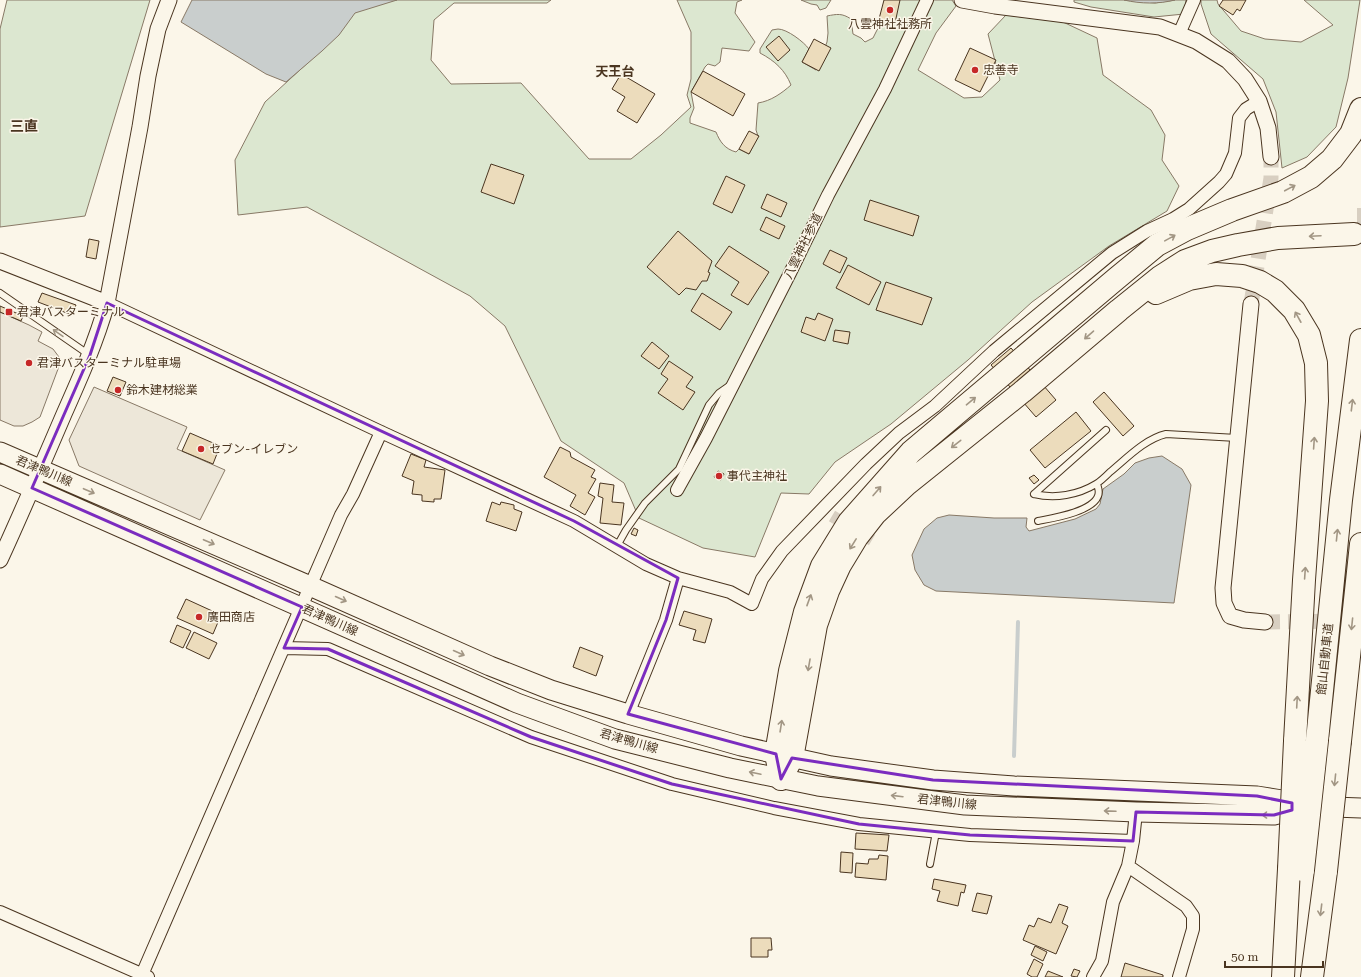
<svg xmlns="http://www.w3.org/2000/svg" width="1361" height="977" font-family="'Roboto Serif','Noto Sans JP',serif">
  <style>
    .green { fill: #dce7d0; stroke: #887966 }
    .parking { fill: #ede7d9; stroke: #887966 }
    .water { fill: #c9cecd; stroke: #887966 }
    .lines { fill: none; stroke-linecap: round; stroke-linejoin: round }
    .stream { stroke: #c9cecd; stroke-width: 4 }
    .building { fill: #ecdcbc; stroke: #4a3520 }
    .minor-tunnel { stroke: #d8cfc1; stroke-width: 12; stroke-dasharray: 12 6; stroke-linecap: butt }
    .tertiary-tunnel { stroke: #d8cfc1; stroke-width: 15; stroke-dasharray: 15 8; stroke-linecap: butt }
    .motorway-tunnel { stroke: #d8cfc1; stroke-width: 22; stroke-dasharray: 22 11; stroke-linecap: butt }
    .service-casing { stroke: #4a3520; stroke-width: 8 }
    .minor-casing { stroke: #4a3520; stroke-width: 14 }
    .tertiary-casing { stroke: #4a3520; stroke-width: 17 }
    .primary-casing { stroke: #4a3520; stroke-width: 21 }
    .motorway-casing { stroke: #4a3520; stroke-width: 24 }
    .service { stroke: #fbf6e9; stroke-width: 6 }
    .minor { stroke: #fbf6e9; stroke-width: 12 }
    .tertiary { stroke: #fbf6e9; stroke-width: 15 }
    .primary { stroke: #fbf6e9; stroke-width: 19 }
    .motorway { stroke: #fbf6e9; stroke-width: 22 }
    .motorway-bridge-casing { stroke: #4a3520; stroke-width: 24; stroke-linecap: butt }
    .motorway-bridge { stroke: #fbf6e9; stroke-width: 22 }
    .oneway { stroke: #a29684 }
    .marked { fill: none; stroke: #7b2cbf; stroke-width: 3; stroke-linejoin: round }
    .poi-dot { fill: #c62828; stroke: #fbf6e9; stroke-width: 1.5 }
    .labels { text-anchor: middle; stroke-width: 3; stroke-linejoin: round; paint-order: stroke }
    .poi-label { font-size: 12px; fill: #4a3520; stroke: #fbf6e9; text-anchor: start }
    .street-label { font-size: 12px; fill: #4a3520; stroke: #fbf6e9 }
    .neighbourhood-label { font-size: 13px; font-weight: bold; fill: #4a3520; stroke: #fbf6e9 }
    .quarter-label { font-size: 14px; font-weight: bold; fill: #4a3520; stroke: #fbf6e9 }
  </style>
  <rect width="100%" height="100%" fill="#fbf6e9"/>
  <path class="green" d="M7 0H150L85 216 0 227V29Z
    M395 0H551L547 3H454L434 20 431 60 451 84 521 83 589 159H631L661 135 691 107 687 95 691 79V32L677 0H742L737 2 735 13 755 42 749 51 722 48 720 62 715 66 708 64 705 67 691 92 694 108 690 118V123L716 132C720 142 725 149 736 152L739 149 749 154 758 136 756 130 758 103C771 101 782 93 791 85 785 70 775 61 760 53V49L772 30C774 30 776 29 778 29 787 29 804 42 809 49L802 62 816 70 827 42 828 33 827 16C837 14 842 13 851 19L853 34 861 38 865 42 873 38 877 30 886 20 891 0H952L956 6 936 33 918 70 964 98 982 97 1000 80 988 34 1006 15 1063 22 1097 38 1103 75 1151 110 1165 135 1162 160 1179 186 1167 211 1109 246 1032 302 968 360 891 424 835 462 809 494 781 493 755 557 703 548 639 518 624 483 561 441 505 326 470 296 307 207 238 215 235 160 265 102 326 46 356 11Z
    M801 0H831L826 8 820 10 817 5 811 4Z
    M1074 0H1124L1155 3 1175 0H1186L1184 14 1154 17 1091 7 1074 2Z
    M1201 0H1217L1218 4 1241 31 1265 39 1301 42 1333 25 1304 0H1360L1348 78 1336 127 1307 157 1282 168 1276 112 1263 79 1211 34 1201 4Z"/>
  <path class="parking" d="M0 312 29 325 42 332 38 341 53 349 59 357 58 369 40 417 32 422 23 426H14L0 420Z
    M94 387 187 427 177 449 225 470 200 520 79 466 69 440Z"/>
  <path class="water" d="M192 0H397L355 13 339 35 322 51 286 82 266 74 181 22Z
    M1124 0H1175C1159 4 1141 4 1124 0Z
    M1162 456 1182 469 1191 485 1174 603 936 591 924 585 915 570 912 555 924 529 937 518 949 515 994 518H1027L1026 527 1029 531 1075 519 1096 509 1100 504 1103 489 1124 474 1135 463 1149 458Z"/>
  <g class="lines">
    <path class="stream" d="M1014 756 1018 622"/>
  </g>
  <path class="building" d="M884 0H900L895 23 879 19Z
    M1223 0H1246L1240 11 1237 9 1233 15 1219 6Z
    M779 36 790 50 778 61 766 47Z
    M814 39 831 48 819 71 802 62Z
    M970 48 996 60 980 92 955 80Z
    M703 71 745 94 733 116 691 92Z
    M621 74 655 94 637 123 617 111 625 97 612 89Z
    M749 131 759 136 749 154 739 149Z
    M491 164 524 175 514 204 481 192Z
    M726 176 745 185 732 213 713 204Z
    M767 194 787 203 781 217 761 208Z
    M870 200 919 216 913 236 864 220Z
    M766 217 785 226 779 239 760 230Z
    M678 231 712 261 708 272 710 273 707 281H702L696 290 686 288 679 295 647 267Z
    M89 239 99 241 96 259 86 257Z
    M729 246 769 272 748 305 731 295 739 282 715 266Z
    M830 250 847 258 840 273 823 264Z
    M848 265 881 282 869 305 836 288Z
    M886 282 932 298 922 325 876 310Z
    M42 293 76 305 72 315 38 302Z
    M702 293 732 312 720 330 691 311Z
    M0 306 23 316 21 321 0 312Z
    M818 313 833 319 825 341 801 332 806 317 815 320Z
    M835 330 850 332 848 344 833 341Z
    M652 342 669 356 659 369 641 356Z
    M1011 348 1056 400 1036 417 991 365Z
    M669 361 693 377 686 387 695 392 683 410 658 393 668 379 661 374Z
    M113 377 126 382 120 396 107 391Z
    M1104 392 1134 426 1123 436 1093 402Z
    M1076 412 1091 431 1045 468 1030 450Z
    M190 433 220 446 213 464 182 451Z
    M560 447 570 452 571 457 595 470 591 477 596 479 588 493 595 497 585 515 570 506 576 495 544 477Z
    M411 454 426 460 424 467 445 470 441 499H434V502L422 501V495L412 494 414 481 402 476Z
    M718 471 724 474 721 480 714 477Z
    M1034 475 1039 480 1034 484 1029 478Z
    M600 483 614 485 612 502 624 503 621 525 600 523 603 498 598 496Z
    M492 502 500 505 501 502 514 505V509L522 512 516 531 486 521Z
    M634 528 638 530 636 536 631 534Z
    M186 599 221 615 213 634 177 618Z
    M684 611 712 619 705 643 693 640 696 630 679 625Z
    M177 625 191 631 183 648 170 642Z
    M194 632 217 643 209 659 186 648Z
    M580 647 603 656 596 676 573 667Z
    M856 833 889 835 887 851 855 849Z
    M841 852 853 853 852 873 840 872Z
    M879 855 888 856 886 880 855 877 856 863 868 864 869 859H878Z
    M934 879 966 885 964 893 961 892 958 906 937 901 940 891 932 889Z
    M977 893 992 896 987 914 972 911Z
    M1059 904 1068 907 1062 923 1068 926 1056 954 1023 940 1029 925 1034 927 1038 918 1051 923Z
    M751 938H771L772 950H768V957H751Z
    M1035 946 1047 952 1043 961 1031 955Z
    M1034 959 1043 964 1037 977H1032L1027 974Z
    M1125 963 1163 975V977H1121Z
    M1074 969 1080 971 1077 977 1071 976Z
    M1048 971 1063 977H1045Z"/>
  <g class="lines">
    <path class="minor-tunnel" d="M832 516 872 540"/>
    <path class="tertiary-tunnel" d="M1251 304 1271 178V157
      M1265 622 1361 621"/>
    <path class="motorway-tunnel" d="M1357 219H1361"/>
    <g class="service-casing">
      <path id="service" d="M0 293 88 354
        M1034 494C1055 499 1078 495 1096 484 1101 481 1106 476 1110 472 1127 458 1145 439 1166 434L1237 438
        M1034 494 1106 430
        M1038 521C1053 518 1092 512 1098 496 1100 491 1098 488 1097 484
        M617 546 626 530 645 503 679 469 709 405 719 393 729 386
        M930 864 936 832"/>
    </g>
    <g class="minor-casing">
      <path id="minor" d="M1179 34 1194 0
        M107 303 381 432 574 521 646 564 678 578 730 592 752 604 762 579 782 551 866 464 899 433 935 406 994 351 1112 253 1147 231 1173 219 1189 209 1219 182 1226 174 1235 153 1239 118 1246 109 1259 101
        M677 490 706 438 790 273 828 195 885 89 927 0
        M284 648 328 649 531 737 672 784 774 808 859 824 970 835 1133 841
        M628 714 666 620 678 578
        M1128 866 1186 906 1193 916V929L1179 977
        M0 912 148 977
        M141 977 341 515 353 494 381 432
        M1093 977 1102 961 1113 902 1128 866 1133 841 1136 812"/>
    </g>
    <g class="tertiary-casing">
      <path id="tertiary" d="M962 0 995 6 1160 27 1196 41 1228 61 1245 79 1259 101 1268 128 1271 157
        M0 261 107 303
        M1251 304 1223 588 1224 603 1230 616 1244 620 1265 622
        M0 560C22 512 43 463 64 414 80 378 96 342 107 303L140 127 148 76 158 29 169 0"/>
    </g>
    <g class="primary-casing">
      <path id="primary" d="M0 452 310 586 490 666 551 690 628 714 741 746 831 766 933 780 1014 786 1257 796 1282 800 1306 806 1361 808
        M0 474 517 703 615 739 730 768 818 786 965 805 1136 812 1274 815 1305 807"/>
    </g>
    <g class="motorway-casing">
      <path id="motorway" d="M1156 293 1189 279 1216 274 1242 276 1260 282 1275 291 1294 310 1309 335 1316 363 1317 401 1304 580 1295 741
        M1317 741 1341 500 1361 340
        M1340 741 1361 544
        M781 779 776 754 790 671 805 612 822 566 849 522 911 452 1117 278 1157 245 1187 229 1232 210 1283 192 1311 177 1332 159 1351 134 1361 109
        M781 779 792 758 816 625 828 591 840 565 857 537 875 514 906 485 1022 392 1119 310 1160 277 1185 261 1212 251 1238 245 1278 238 1354 234
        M1283 977 1289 869
        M1312 977 1326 871"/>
    </g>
    <use href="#service" class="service"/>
    <use href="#minor" class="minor"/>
    <use href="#tertiary" class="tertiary"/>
    <use href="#primary" class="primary"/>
    <use href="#motorway" class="motorway"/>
    <g class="motorway-bridge-casing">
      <path id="motorway-bridge" d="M1289 869 1295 741
        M1303 870 1317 741
        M1326 871 1340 741"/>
    </g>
    <use href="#motorway-bridge" class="motorway-bridge"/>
  </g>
  <defs><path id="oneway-shaft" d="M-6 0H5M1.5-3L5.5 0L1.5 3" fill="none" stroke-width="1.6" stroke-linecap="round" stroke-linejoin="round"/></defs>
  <g class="oneway">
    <use href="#oneway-shaft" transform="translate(1290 188) rotate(-28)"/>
    <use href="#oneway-shaft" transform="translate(1315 236) rotate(177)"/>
    <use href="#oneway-shaft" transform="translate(1170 238) rotate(-29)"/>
    <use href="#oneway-shaft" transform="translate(1298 317) rotate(-119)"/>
    <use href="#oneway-shaft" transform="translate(58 333) rotate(-145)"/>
    <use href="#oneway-shaft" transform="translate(1089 335) rotate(139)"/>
    <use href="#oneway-shaft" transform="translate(971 401) rotate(-40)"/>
    <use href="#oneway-shaft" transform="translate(1352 405) rotate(-83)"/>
    <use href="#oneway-shaft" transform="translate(1314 443) rotate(-86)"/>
    <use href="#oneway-shaft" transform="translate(956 444) rotate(142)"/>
    <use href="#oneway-shaft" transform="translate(89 491) rotate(23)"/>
    <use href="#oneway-shaft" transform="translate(877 491) rotate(-49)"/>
    <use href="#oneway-shaft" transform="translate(1337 535) rotate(-84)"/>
    <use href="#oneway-shaft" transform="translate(209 542) rotate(23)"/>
    <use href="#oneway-shaft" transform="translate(853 544) rotate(122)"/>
    <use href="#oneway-shaft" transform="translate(1305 573) rotate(-86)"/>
    <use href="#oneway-shaft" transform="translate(341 599) rotate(24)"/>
    <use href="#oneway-shaft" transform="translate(809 600) rotate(-70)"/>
    <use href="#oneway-shaft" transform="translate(1352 624) rotate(96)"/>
    <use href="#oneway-shaft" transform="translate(459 653) rotate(24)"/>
    <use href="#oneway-shaft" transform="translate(809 665) rotate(100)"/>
    <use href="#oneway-shaft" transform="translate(1297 702) rotate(-87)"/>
    <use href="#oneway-shaft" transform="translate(781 726) rotate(-81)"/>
    <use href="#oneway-shaft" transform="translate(755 773) rotate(-168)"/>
    <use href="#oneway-shaft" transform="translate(1335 780) rotate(96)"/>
    <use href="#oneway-shaft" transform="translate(897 796) rotate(-173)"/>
    <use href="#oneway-shaft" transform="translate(1110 811) rotate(-178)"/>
    <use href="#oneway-shaft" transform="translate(1268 815) rotate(179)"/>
    <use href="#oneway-shaft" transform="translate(1321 910) rotate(97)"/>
  </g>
  <path class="marked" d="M107 303 574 521 678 578 666 620 628 714 776 754 781 779 792 758 933 780 1257 796 1292 803V810L1274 815 1136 812 1133 841 970 835 859 824 672 784 531 737 328 649 284 648 302 607 32 488 90 355Z"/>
  <g class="poi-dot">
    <circle cx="890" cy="10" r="4"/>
    <circle cx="975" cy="70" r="4"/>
    <rect x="5" y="308" width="8" height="8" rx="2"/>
    <circle cx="29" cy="363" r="4"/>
    <circle cx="118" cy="390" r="4"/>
    <circle cx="201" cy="449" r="4"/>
    <circle cx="719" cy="476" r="4"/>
    <circle cx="199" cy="617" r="4"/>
  </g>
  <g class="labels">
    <g class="poi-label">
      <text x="890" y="28" text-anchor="middle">八雲神社社務所</text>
      <text x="983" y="74">忠善寺</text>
      <text x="17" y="316">君津バスターミナル</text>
      <text x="37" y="367">君津バスターミナル駐車場</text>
      <text x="126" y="394">鈴木建材総業</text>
      <text x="209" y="453">セブン-イレブン</text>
      <text x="727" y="480">事代主神社</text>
      <text x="207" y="621">廣田商店</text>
    </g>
    <g class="street-label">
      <text transform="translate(803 246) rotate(-64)" y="4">八雲神社参道</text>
      <text transform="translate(44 471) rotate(23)" y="4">君津鴨川線</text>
      <text transform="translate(330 620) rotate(24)" y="4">君津鴨川線</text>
      <text transform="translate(1325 659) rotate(-84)" y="4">館山自動車道</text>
      <text transform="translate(629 741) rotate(16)" y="4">君津鴨川線</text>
      <text transform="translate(947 802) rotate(6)" y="4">君津鴨川線</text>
    </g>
    <g class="neighbourhood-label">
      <text x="615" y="76">天王台</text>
    </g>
    <g class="quarter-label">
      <text x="24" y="131">三直</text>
    </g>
  </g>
  <path d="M1225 961v6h98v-6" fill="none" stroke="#4a3520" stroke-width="2"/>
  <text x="1231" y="961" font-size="12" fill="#4a3520" stroke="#fbf6e9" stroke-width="3" paint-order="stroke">50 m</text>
</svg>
